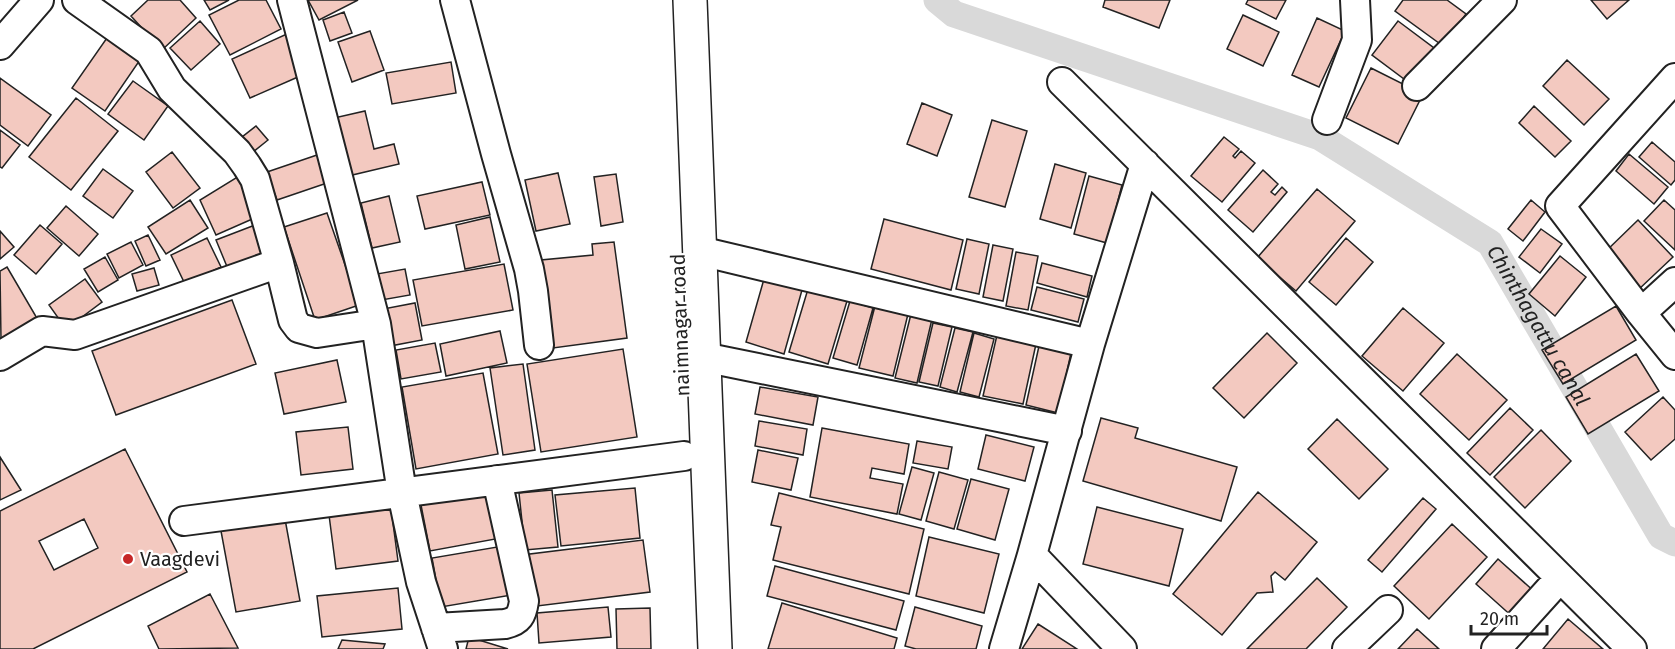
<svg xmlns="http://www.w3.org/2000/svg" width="1675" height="649" font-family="'Fira Sans',sans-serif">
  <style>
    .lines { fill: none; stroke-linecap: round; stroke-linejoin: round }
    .canal { stroke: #d9d9d9; stroke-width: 27 }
    .building { fill: #f3c9c0; stroke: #222; stroke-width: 1.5; fill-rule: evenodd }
    .minor-casing { stroke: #222; stroke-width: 32 }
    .highway-casing { stroke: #222; stroke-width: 36 }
    .minor { stroke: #fff; stroke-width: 28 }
    .highway { stroke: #fff; stroke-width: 33 }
    .poi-dot { fill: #c62828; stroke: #fff; stroke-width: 2 }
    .labels { text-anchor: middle; stroke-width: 4.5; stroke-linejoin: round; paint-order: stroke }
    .street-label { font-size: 20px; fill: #222; stroke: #fff }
    .poi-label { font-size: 20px; fill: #222; stroke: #fff; text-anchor: start }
    .water-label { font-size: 21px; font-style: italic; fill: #222; stroke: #fff }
  </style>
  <rect width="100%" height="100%" fill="#fff"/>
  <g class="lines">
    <path class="canal" id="s1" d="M937 0 954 14 1320 137 1490 243 1661 536 1675 543"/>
  </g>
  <path class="building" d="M148 0H180L196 18 162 50 131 16Z
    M204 0H229L210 10Z
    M239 0H266L281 29 230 55 209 15Z
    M308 0H358L319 20Z
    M1105 0H1170L1159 28 1103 7Z
    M1248 0H1286L1276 19 1246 4Z
    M1403 0H1447L1466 14 1443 46 1395 11Z
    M1591 0H1629L1607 19Z
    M344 12 352 33 330 41 323 20Z
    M1243 15 1279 32 1263 66 1227 49Z
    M1317 18 1345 31 1319 87 1292 75Z
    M200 21 220 44 191 70 170 48Z
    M1398 21 1434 48 1408 82 1372 55Z
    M370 31 384 70 352 82 338 42Z
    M289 33 307 73 250 98 232 59Z
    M109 35 142 57 105 111 72 88Z
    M1567 60 1609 99 1584 125 1543 86Z
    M451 62 456 93 392 104 386 73Z
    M1371 68 1423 94 1398 144 1346 118Z
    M0 78 51 115 28 146 0 125Z
    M133 81 168 106 144 140 108 114Z
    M76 98 118 131 71 190 29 157Z
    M922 103 952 115 937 156 907 144Z
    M1534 106 1571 141 1555 157 1519 123Z
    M365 111 374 149 394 144 399 164 348 176 334 118Z
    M992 120 1027 131 1005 207 969 197Z
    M256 126 268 140 248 156 237 141Z
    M0 130 20 145 2 168 0 167Z
    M1224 137 1239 149 1233 156 1235 158 1241 151 1255 163 1222 202 1191 176Z
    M1652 142 1675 162V180L1671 185 1639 157Z
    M172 152 200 188 173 208 146 172Z
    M1629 154 1668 187 1654 204 1616 171Z
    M317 155 327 183 277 200 267 172Z
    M1055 164 1086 173 1071 228 1040 219Z
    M103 169 133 191 113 218 83 196Z
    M1263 170 1278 184 1271 192 1275 195 1282 187 1287 192 1253 232 1228 210Z
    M558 173 570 224 536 231 525 180Z
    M616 174 623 222 601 226 594 177Z
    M239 176 257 217 216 235 200 200Z
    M1089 176 1122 185 1107 243 1074 234Z
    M482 182 490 215 425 229 417 196Z
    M1317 189 1355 221 1296 291 1257 258Z
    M389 196 400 242 372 248 361 203Z
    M190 200 208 228 166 254 148 227Z
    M1531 200 1545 212 1523 241 1508 229Z
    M1664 200 1675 210V250L1644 221Z
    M66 206 98 234 79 256 47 228Z
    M327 213 359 305 315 320 284 227Z
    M490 217 500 262 465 269 456 225Z
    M884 219 963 240 951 290 871 269Z
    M1638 220 1673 257 1637 291 1602 255Z
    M40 225 62 244 36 274 14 255Z
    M255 225 267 254 228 269 216 240Z
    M1541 229 1562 244 1540 273 1519 257Z
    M0 231 14 247 0 259Z
    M148 235 160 260 146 266 135 241Z
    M207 238 221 267 185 284 171 255Z
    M1346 238 1373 262 1336 305 1309 282Z
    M967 239 989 244 979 294 956 289Z
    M131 242 143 265 119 278 107 254Z
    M614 242 627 338 553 348 541 260 593 255 592 244Z
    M993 245 1013 249 1003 301 983 297Z
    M1016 252 1038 256 1028 310 1006 306Z
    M1560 256 1586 277 1555 316 1529 294Z
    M105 257 118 280 98 292 84 269Z
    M1042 263 1092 276 1087 297 1037 283Z
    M504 264 513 310 422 326 413 280Z
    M7 267 38 320 1 340 0 271Z
    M154 268 159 285 137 291 132 274Z
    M405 269 410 295 376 301 371 275Z
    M85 279 102 302 66 329 49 305Z
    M764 279 802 290 784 354 746 342Z
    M1037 287 1084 299 1078 322 1031 310Z
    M808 289 847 301 828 364 789 352Z
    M232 300 256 364 116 415 92 351Z
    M850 301 873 308 857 365 833 358Z
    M415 303 422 340 390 346 383 309Z
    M875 306 908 314 893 376 859 368Z
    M1616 306 1636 340 1563 384 1542 350Z
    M1403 308 1444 343 1403 391 1362 356Z
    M911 314 932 319 917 383 895 378Z
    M933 323 952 327 938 386 919 382Z
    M955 328 973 332 957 392 940 387Z
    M500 331 507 363 446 376 440 344Z
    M974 333 994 339 979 397 960 392Z
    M1267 333 1297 363 1244 418 1213 388Z
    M997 335 1036 344 1023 404 983 396Z
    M435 343 441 372 401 379 396 350Z
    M1039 346 1071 353 1058 413 1026 405Z
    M623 349 637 437 541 452 527 364Z
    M1457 354 1507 400 1469 440 1420 394Z
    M1636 354 1659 391 1588 434 1566 397Z
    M337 360 346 402 284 414 275 373Z
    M523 364 535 450 503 455 490 368Z
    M483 373 498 454 416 469 402 387Z
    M760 387 818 397 813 425 755 414Z
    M1663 397 1675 410V439L1651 460 1625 432Z
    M1510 408 1533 430 1490 475 1467 453Z
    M1101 418 1138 428 1135 438 1237 467 1221 521 1083 481Z
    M1337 419 1388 469 1359 499 1308 449Z
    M759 421 807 429 803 455 755 446Z
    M348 427 353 469 301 475 296 432Z
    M822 428 909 444 904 474 872 468 870 478 903 484 897 514 810 497Z
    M1541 430 1571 461 1525 508 1494 477Z
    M986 435 1034 447 1025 481 978 469Z
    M917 441 952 447 948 469 913 463Z
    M125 449 187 572 33 649H0V511ZM84 519 98 548 54 570 39 541Z
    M758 450 798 458 791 490 752 482Z
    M0 457 21 490 0 500Z
    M912 467 934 473 921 520 899 514Z
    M939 472 968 480 954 529 926 521Z
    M971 479 1009 489 995 540 957 529Z
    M635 488 640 538 561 546 555 495Z
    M552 490 558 547 525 550 519 493Z
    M492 492 501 538 430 551 421 505Z
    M1258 492 1317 542 1285 580 1275 572 1271 576 1273 592 1257 593 1222 635 1173 594Z
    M779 493 924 529 909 594 773 560 781 527 771 525Z
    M1423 498 1436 509 1382 572 1368 560Z
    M1097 507 1183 529 1169 586 1083 564Z
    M391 508 398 561 336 569 329 515Z
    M285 519 300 601 236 612 221 531Z
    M1452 524 1487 557 1429 619 1394 586Z
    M929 537 999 554 984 613 916 596Z
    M643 540 650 592 529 607 522 555Z
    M503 546 512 595 441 607 432 558Z
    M1498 559 1537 594 1515 619 1476 584Z
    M775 566 904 601 896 630 767 596Z
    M1317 578 1347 607 1306 649H1247Z
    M398 588 402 629 322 637 317 596Z
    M210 594 238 648 159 649 148 626Z
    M782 603 897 638 894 649H768Z
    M608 607 611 637 539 643 537 613Z
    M915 607 982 626 976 649H916L905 646Z
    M650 608 651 649H617L616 609Z
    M1568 619 1603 649H1543Z
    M1038 624 1077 649H1022Z
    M1417 629 1439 649H1398Z
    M469 637 508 649H466Z
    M342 640 385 644 383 649H338Z"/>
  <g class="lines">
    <g class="minor-casing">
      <path id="minor" d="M77 0 149 51 172 89 237 152 247 166 255 179 279 263 293 320 299 328 317 333 376 324
        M292 0 376 324 402 493 421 582 443 649
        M455 0 496 154 529 269 533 291 539 345
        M0 45 39 0
        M1062 82 1632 649
        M1417 86 1502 0
        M1327 120 1357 40 1355 0
        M700 251 1090 344 1145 164
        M1675 282 1641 313 1675 355
        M1641 313 1560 206 1675 78
        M1090 344 1032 555 1122 649
        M0 356 42 331 75 335 279 263
        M703 357 1067 431
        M184 521 684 456
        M436 628 505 624C519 621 522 615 524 601L497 480
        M1004 649 1032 555
        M1347 649 1388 610
        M1496 649 1560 578"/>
    </g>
    <g class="highway-casing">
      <path id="highway" d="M690 0 715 649"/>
    </g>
    <use href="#minor" class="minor"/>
    <use href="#highway" class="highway"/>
  </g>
  <circle class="poi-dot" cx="128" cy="559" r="6"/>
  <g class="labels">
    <g class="street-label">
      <text transform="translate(680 325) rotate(-92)" y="7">naimnagar road</text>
    </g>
    <g class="poi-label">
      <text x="140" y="566">Vaagdevi</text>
    </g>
    <g class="water-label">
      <text dy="7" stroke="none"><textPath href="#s1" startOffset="704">Chinthagattu canal</textPath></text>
    </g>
  </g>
  <path d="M1471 625v9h76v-9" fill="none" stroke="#222222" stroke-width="3"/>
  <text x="1480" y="625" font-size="18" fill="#222222" stroke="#ffffff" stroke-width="4.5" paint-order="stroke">20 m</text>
</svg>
